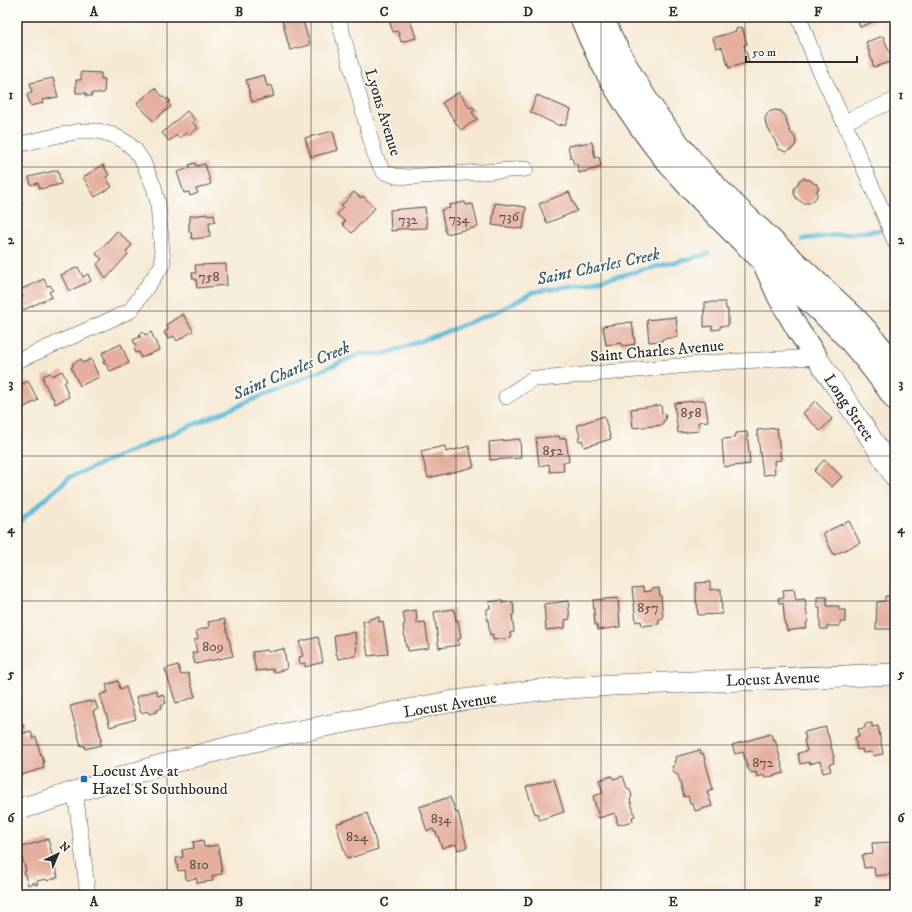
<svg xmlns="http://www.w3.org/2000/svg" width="912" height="912" font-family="'IM FELL DW Pica',serif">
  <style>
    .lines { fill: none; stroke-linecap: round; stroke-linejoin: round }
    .stream { stroke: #5ab9d8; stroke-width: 4.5 }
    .building { fill: #e5ae9d }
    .street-casing { stroke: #494844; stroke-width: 16 }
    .secondary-casing { stroke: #494844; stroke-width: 22 }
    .highway-casing { stroke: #494844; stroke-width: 24 }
    .street { stroke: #fff; stroke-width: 15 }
    .secondary { stroke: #fff; stroke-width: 21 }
    .highway { stroke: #fff; stroke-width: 22 }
    .grid { fill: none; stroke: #2b2b2b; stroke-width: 1; stroke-opacity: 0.55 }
    .poi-dot { fill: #1f6fb2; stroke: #fdfcf7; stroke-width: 1.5 }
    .labels { text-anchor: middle; stroke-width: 3; stroke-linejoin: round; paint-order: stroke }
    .number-label { font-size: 14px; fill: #5a4c48 }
    .street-label { font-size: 16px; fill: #2b2b2b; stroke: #fdfcf7 }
    .poi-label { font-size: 16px; fill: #2b2b2b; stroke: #fdfcf7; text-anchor: start }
    .water-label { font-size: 17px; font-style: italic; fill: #3b5d68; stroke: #fdfcf7 }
    .neatline { fill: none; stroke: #2b2b2b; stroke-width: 1.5 }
    .grid-label { font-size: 13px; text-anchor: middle; font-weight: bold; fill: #2b2b2b }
  </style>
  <rect width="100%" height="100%" fill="#fdfcf7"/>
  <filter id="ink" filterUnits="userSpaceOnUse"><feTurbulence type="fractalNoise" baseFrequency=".025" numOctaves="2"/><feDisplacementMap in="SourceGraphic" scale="8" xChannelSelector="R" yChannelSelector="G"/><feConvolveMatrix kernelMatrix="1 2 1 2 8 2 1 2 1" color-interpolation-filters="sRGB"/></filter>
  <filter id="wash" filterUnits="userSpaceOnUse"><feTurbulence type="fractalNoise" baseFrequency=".012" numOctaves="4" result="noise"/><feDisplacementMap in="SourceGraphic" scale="16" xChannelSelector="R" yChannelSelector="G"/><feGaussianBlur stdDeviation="0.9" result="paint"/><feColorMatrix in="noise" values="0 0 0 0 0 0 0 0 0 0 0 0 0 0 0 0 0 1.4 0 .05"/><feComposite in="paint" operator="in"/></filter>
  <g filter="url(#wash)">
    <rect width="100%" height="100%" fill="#f6e9d3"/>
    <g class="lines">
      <path class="stream" d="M803 239 881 230
        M17 524 70 477 360 354H385L451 330 500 310 534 292 589 283 709 254"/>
    </g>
    <g id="blocks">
      <path class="building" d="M293 17H302L310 45 290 50 282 20Z
        M388 17H409L416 38 401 42 398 31 393 32Z
        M856 17H877L878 20 860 27Z
        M742 27 747 44 744 45 749 62 729 68 722 47 716 48 713 38 736 31V29Z
        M883 36 893 61 874 67 866 42Z
        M81 72 101 73V79H105L104 93H92V96H86V93H76V80H81Z
        M264 75 267 86 271 85 274 96 252 102 246 80Z
        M53 78 58 97 42 100 43 103 30 106 27 94 32 93 30 83Z
        M155 88 166 100 168 98 170 101 168 103 171 106 153 121 137 103Z
        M459 92 470 108 473 107 475 110 472 112 477 119 461 130 442 103Z
        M537 95 571 110 565 126 561 124 560 126 530 112Z
        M775 110 781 111 786 117 787 123 790 132 795 137 796 144 792 149 786 152 779 149 770 131 766 125 765 119 768 112Z
        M187 111 195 120 192 122 198 128 189 135 187 132 180 138 177 135 169 141 162 133Z
        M333 131 338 150 311 157 305 138Z
        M592 142 595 158 599 157 601 166 597 167 598 168 579 173 577 164H574L572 158 571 159 568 146Z
        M195 163 196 166 205 164 211 184 196 189 198 193 190 196 189 192 184 193 177 172 190 168 189 165Z
        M103 165 109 175 106 177 112 187 95 197 83 177Z
        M58 170 61 184 40 189 38 183 31 185 29 177Z
        M804 178V179L810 180 815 184 816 183 819 189 817 190V196L814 200 809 203H803L797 199 794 194V189L799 182 798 181Z
        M17 187 22 205 17 206Z
        M354 192 361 198 363 196 375 208 352 233 342 224 345 222 337 214 343 207 341 206Z
        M569 192 577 211 547 223 539 204Z
        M465 202 466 205 473 204 478 227 446 234 441 210 450 208 449 205Z
        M495 203 526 207 523 229 492 225Z
        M425 207 427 228 397 229V230L391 231 390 210Z
        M208 214V215L214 214 215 222H209L210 237 192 239 191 232H189V223L190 222V216Z
        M117 231 132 245 126 252 128 254 106 279 97 264 102 259 96 254Z
        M226 264 227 285 197 288 196 279H193L192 273H196L195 265Z
        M78 267 83 277 88 274 91 281 69 291 61 275Z
        M44 279 47 286 50 285 53 290 49 292 52 297 23 310 21 307 17 309V304L19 303 18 300 23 297 20 290Z
        M705 302H725L726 309H728V326H720V329L712 330V326L704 327V309H705Z
        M183 314 193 331 177 341 174 336 168 339 164 332 169 329 166 325Z
        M676 317 678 337 662 339V341L649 342 647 320Z
        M632 322 635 344 622 346V343L606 345 603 326Z
        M143 332 145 335 151 332 159 350 141 358 139 352 136 353 134 348 136 346 133 340 140 337 139 334Z
        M121 344 129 363 110 371 106 364H104L103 361 105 360 102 353Z
        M81 359 83 363 91 359 99 377 80 386 71 368 73 367 72 364Z
        M62 371 67 381 64 383 69 397 55 404 53 397 52 398 43 380 44 379 43 376 50 373 52 376Z
        M28 381 38 400 19 410 17 406V387Z
        M705 400 708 421 698 422 699 431 678 433 674 403Z
        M815 401 832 419 820 431 803 413Z
        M661 405 662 414 665 413 666 420 663 421V425L633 428 631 409Z
        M604 416 611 439 584 447 582 440 579 441 578 438 580 437 577 425Z
        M777 428 781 460 774 461 775 474 763 475 757 430Z
        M747 432 750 464 724 467 722 439 734 438V436H736V433Z
        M559 436 560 439 566 438 569 462H563L564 471 550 472 549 464 539 466 536 438Z
        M520 439 521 458 490 460 489 442Z
        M445 446 446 452 469 446 474 467 428 478 421 451Z
        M824 460 842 477 832 487 814 471Z
        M849 521 860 543 834 555 823 533Z
        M710 582V590L721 589 722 614 698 615 697 603H696V583Z
        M643 587 644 592 651 591V589L659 588 660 596H661L663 618 659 619V624L642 626 641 621 636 622 632 588Z
        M794 589 796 600 805 599 808 622 806 623 807 628 787 631 786 625H785L783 603H779L778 598 784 597 783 590Z
        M885 596H895V629H876L877 602 885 601Z
        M817 597H827V606H839V610H845V622H840V626H827V629H821L820 626V607H817Z
        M618 598 620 627 598 630 597 625H595L593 600Z
        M502 600V603L513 602 514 614 512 615 514 632 510 633 511 638 493 640V634L490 635 488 620 487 619V609L490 608 489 602Z
        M568 601 570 619 565 620V628L546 630 544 604Z
        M454 609 456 621 458 620 461 638 458 639 459 645 439 648 434 612Z
        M416 610 417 623 425 622 429 648 408 651 407 646 406 647 403 625 405 624 403 612Z
        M379 617V622L383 621 388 654 368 656 363 621H369V619Z
        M224 619 233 656 195 664 192 653 197 652 194 640 198 639 196 631 209 627 208 622Z
        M355 632 357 652H356V656L338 659 337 654H336L334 635Z
        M318 637 323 662 305 667V663L300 664 299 657 303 656 299 642Z
        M284 649 287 669 275 672H273V669L256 671 252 652 267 650 268 652Z
        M178 665 181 675 188 673 195 697 176 703 165 669Z
        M118 681 120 689 126 687 136 719 110 727 100 695 108 692 106 685Z
        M156 690 158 696 163 694 166 703 161 705 162 708 157 710V712L149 714 148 711 141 713 136 697Z
        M90 701 91 703 95 701 98 709 93 711 102 740H100L101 745 85 749 84 745 81 746 70 706Z
        M17 721H19L24 725 22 730 23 733 31 731 33 739 36 737 41 756H42L44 763H43L44 768 18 776 17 773V735H18L17 731Z
        M872 723V727L878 726 883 754 873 756 872 752 863 753 862 749 857 750 855 737 859 736 858 729 865 728V724Z
        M826 727 827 734H828L834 758H833L834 763 829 764 831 771 823 773 820 761 810 764V762L800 764 798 753 807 751 804 740 806 739 804 732Z
        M771 734 773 740 775 739 784 773 765 778 764 775 757 777 756 772 752 773 748 769 743 752 735 754 732 745Z
        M700 750 701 754 703 753 713 789 707 791 712 806 695 811 693 804H690L688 796 684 797 678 775 674 773 672 767 675 764 674 761H676L675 757Z
        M612 776 613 779 623 776 627 788 630 789 632 797 630 799 635 816 632 817 633 821 618 825 615 813 599 818 593 796 603 793 599 780Z
        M554 779 564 812 539 820 537 813 535 814 526 787Z
        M450 797 456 813 458 812 467 847 458 850 456 844 442 848 438 836H437L436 832H434L433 829 427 831 419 807Z
        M367 813 378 849 347 859 336 824Z
        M48 839 58 877 47 881 46 879 37 881 38 884 35 885V882L28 885 24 872 26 871 19 848Z
        M203 840 204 847 218 845 222 874 212 876 213 881 197 883V878L186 880 185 870 178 871 176 858 183 857 182 850 194 848 193 842Z
        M895 842V874L875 876 874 867 864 868 862 855 873 854 872 843Z"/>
    </g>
  </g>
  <g filter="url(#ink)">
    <use href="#blocks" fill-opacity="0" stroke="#494844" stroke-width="1"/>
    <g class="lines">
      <g class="street-casing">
        <path id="street" d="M338 17 376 159 384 172 396 176 407 177 526 169
          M799 17 815 60 844 122 885 217 895 242
          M844 122 895 100
          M17 145 55 136 81 131H98L113 135 126 142 135 150 143 162 154 187 158 203 163 264 130 311 17 361
          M506 397 534 378 540 379 722 362 816 357
          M75 791 88 895"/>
      </g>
      <g class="secondary-casing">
        <path id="secondary" d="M816 357C844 397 871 436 895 477
          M17 810 151 768 234 746 284 734 449 702 539 690 613 685 895 674"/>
      </g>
      <g class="highway-casing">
        <path id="highway" d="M581 17C602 70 633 121 669 164 698 198 730 230 762 260 785 282 811 302 834 324 857 347 877 373 895 399
          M602 17C627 74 662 128 704 174 723 195 744 214 765 234 794 261 824 289 854 317L867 331 895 365
          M766 268 779 297 798 330 816 357"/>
      </g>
      <use href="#street" class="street"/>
      <use href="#secondary" class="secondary"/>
      <use href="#highway" class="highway"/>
    </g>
  </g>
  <path class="grid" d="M167 17V895M311 17V895M456 17V895M601 17V895M745 17V895M17 167H895M17 311H895M17 456H895M17 601H895M17 745H895"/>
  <rect class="poi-dot" x="80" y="775" width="8" height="8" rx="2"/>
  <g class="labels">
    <g class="number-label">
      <text x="509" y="221">736</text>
      <text x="459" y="223">734</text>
      <text x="408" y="224">732</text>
      <text x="209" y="281">758</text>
      <text x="691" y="417">858</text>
      <text x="553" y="455">852</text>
      <text x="648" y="612">857</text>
      <text x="213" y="651">809</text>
      <text x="763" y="767">872</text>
      <text x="441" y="823">834</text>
      <text x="357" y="841">824</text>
      <text x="199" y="869">810</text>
    </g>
    <g class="street-label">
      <text transform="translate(384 112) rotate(73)" y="6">Lyons Avenue</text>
      <text transform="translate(657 350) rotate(-5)" y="6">Saint Charles Avenue</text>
      <text transform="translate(850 407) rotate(56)" y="6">Long Street</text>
      <text transform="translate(773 678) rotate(-2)" y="6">Locust Avenue</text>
      <text transform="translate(450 704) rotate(-9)" y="6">Locust Avenue</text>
    </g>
    <g class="poi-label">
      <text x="92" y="776">Locust Ave at<tspan x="92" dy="18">Hazel St Southbound</tspan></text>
    </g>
    <g class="water-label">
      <text transform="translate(598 266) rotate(-12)" y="6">Saint Charles Creek</text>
      <text transform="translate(291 370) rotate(-23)" y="6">Saint Charles Creek</text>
    </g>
  </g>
  <rect width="912" height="912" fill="none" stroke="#fdfcf7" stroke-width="44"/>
  <g transform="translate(58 854) rotate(44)" stroke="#fdfcf7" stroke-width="3" paint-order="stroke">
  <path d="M0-3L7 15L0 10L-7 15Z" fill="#2b2b2b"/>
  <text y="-6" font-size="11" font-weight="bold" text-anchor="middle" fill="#2b2b2b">N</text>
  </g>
  <path d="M746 56v6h111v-6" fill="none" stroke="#2b2b2b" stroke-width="2"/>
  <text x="752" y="56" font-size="12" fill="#2b2b2b" stroke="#fdfcf7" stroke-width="3" paint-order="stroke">50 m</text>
  <rect x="22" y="22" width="868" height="868" class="neatline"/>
  <g class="grid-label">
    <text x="94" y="16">A</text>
    <text x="239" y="16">B</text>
    <text x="384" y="16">C</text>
    <text x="528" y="16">D</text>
    <text x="673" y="16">E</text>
    <text x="818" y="16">F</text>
    <text x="11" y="99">1</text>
    <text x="901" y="99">1</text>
    <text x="11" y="244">2</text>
    <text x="901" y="244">2</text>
    <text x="11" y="388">3</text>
    <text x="901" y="388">3</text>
    <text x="11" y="533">4</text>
    <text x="901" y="533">4</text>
    <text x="11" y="678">5</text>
    <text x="901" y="678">5</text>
    <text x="11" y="822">6</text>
    <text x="901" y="822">6</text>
    <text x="94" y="906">A</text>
    <text x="239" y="906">B</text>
    <text x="384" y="906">C</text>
    <text x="528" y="906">D</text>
    <text x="673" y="906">E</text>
    <text x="818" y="906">F</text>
  </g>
</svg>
